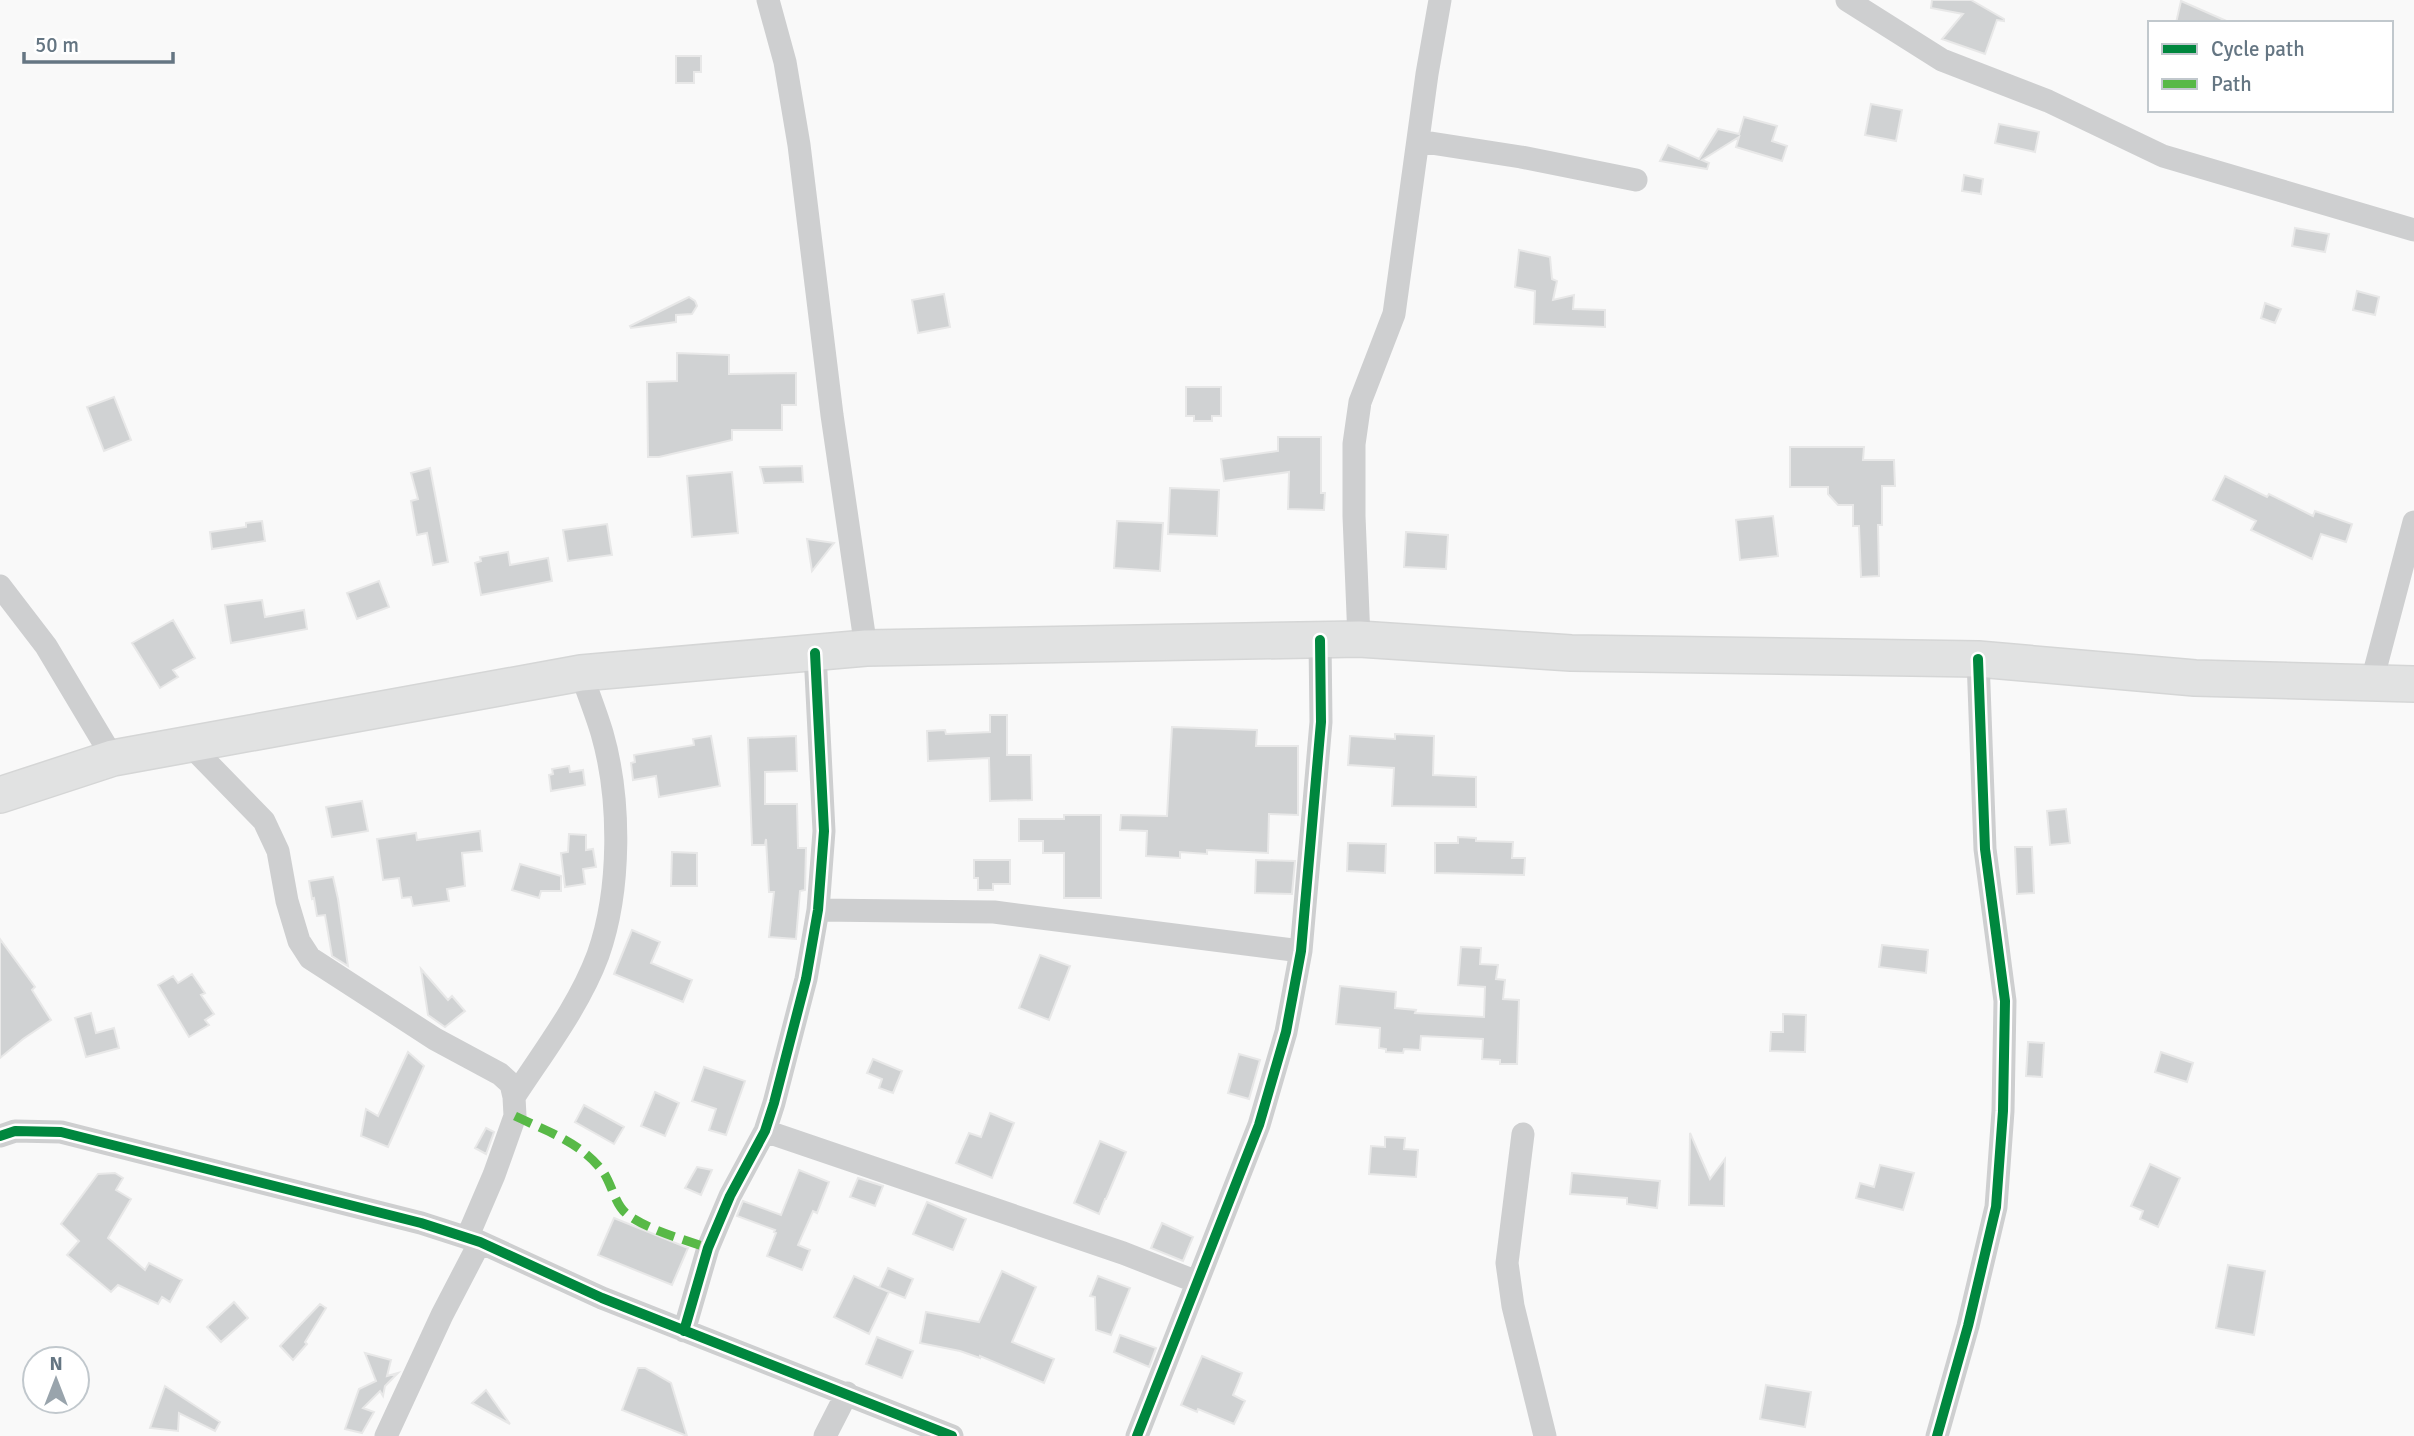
<svg xmlns="http://www.w3.org/2000/svg" width="2414" height="1436" font-family="Signika,sans-serif">
  <style>
    .building { fill: #d0d2d3; stroke: #e8e8e8; stroke-width: 2 }
    .lines { fill: none; stroke-linecap: round; stroke-linejoin: round }
    .highway-casing { stroke: #d5d6d6; stroke-width: 38 }
    .minor { stroke: #cecfd0; stroke-width: 23 }
    .highway { stroke: #e1e2e2; stroke-width: 35 }
    .quiet { stroke: #58b947; stroke-width: 9; stroke-dasharray: 18 9; stroke-linecap: butt }
    .cycleway-casing { stroke: #fff; stroke-width: 15 }
    .cycleway { stroke: #00873e; stroke-width: 10 }
  </style>
  <rect width="100%" height="100%" fill="#f9f9f9"/>
  <path class="building" d="M1932 0H1971L2004 19V21L1997 20 1985 54 1942 39 1963 14 1931 8Z
    M2181 1 2231 23H2176Z
    M676 56H701V72H694V83H676Z
    M1871 104 1902 110 1896 141 1865 135Z
    M1744 117 1777 126 1772 141 1787 146 1782 161 1736 147 1739 137 1702 160 1709 163 1707 169 1660 161 1668 145 1699 159 1718 129 1739 134Z
    M1999 124 2039 132 2035 152 1995 143Z
    M1964 175 1983 179 1981 194 1962 191Z
    M2295 228 2329 234 2325 252 2292 246Z
    M1519 250 1550 257 1552 279 1557 281 1553 300 1574 295 1573 309 1605 310V327L1534 324 1535 291 1515 287Z
    M2357 291 2379 297 2375 315 2353 310Z
    M944 294 950 327 918 333 912 300Z
    M689 297 695 301 697 306 692 314 676 315V322L631 328 630 326Z
    M2265 303 2281 309 2275 323 2261 318Z
    M677 353 729 355V374L796 373V405H782V430H732V440L659 457H648L647 382 677 381Z
    M1186 387H1221V416H1212V421H1194V416H1186Z
    M114 397 131 440 104 451 87 407Z
    M1278 437H1321V493H1325L1324 510 1288 509 1289 472 1224 481 1221 459 1278 451Z
    M1790 447H1864L1863 460H1894L1895 486H1882V525H1878L1879 576 1861 577 1859 526H1853V505H1838L1828 494V487H1790Z
    M802 466 803 482 764 483 760 467Z
    M430 468 448 562 433 565 427 533 417 535 411 501 418 499 411 473Z
    M732 472 738 533 692 537 687 476Z
    M2225 476 2267 497 2269 494 2313 516 2315 511 2352 524 2346 542 2321 534 2312 559 2251 530 2256 521 2213 500Z
    M1170 488 1219 490 1217 536 1168 534Z
    M1773 516 1778 556 1740 560 1736 520Z
    M262 521 265 541 212 549 210 532 246 527V523Z
    M1117 521 1163 523 1160 571 1114 568Z
    M607 524 612 555 568 561 563 530Z
    M1406 532 1448 535 1446 569 1404 567Z
    M807 539 834 543 812 571Z
    M508 552 510 565 548 558 552 581 481 595 475 563 481 561 480 557Z
    M379 581 389 607 357 619 347 593Z
    M262 600 265 617 304 610 307 629 231 643 225 605Z
    M173 620 195 658 173 670 178 677 160 688 132 643Z
    M990 715H1007V755H1031L1032 800 990 801 989 758 928 761 927 731 945 730 946 734 990 732Z
    M1172 727 1257 730 1256 746H1298V815L1269 814 1268 853 1207 850V854L1180 852V858L1146 856 1147 831 1120 830 1121 815 1167 816Z
    M1395 734 1434 736 1433 775 1476 777V807L1392 806 1394 768 1348 765 1350 736 1395 739Z
    M711 736 720 786 659 797 656 776 633 780 631 763 635 762 634 755 694 745 693 739Z
    M796 736 797 771 765 772V804H797L798 848H806L805 890 800 891 796 939 769 937 774 892H769L766 839 765 845H752L748 738Z
    M569 766 570 772 583 770 585 785 551 791 549 775 553 774 552 769Z
    M362 801 368 831 332 837 326 807Z
    M2066 809 2070 843 2050 845 2047 811Z
    M1064 815H1101V898H1064V853H1043V841H1019V819H1064Z
    M480 831 482 851 462 853 465 886 447 889 449 901 413 906 411 897 402 898 399 878 383 880 377 839 416 833 417 840Z
    M569 834 586 835V850L593 849 596 867 583 869 585 884 565 887 561 853 568 852Z
    M1458 837 1476 838V841L1513 842 1512 858H1525L1524 875 1435 873V843H1458Z
    M1348 843 1386 844 1385 873 1347 871Z
    M2015 847H2032L2034 893 2017 894Z
    M672 852 697 853V886H671Z
    M974 860H1010V884H993V890H978V878H974Z
    M1256 860 1295 861 1292 894 1255 893Z
    M520 864 561 876V891H541L539 898 512 890Z
    M333 877 338 899 348 966 332 956 325 915 317 916 314 898 312 899 309 881Z
    M632 930 660 942 651 963 692 980 683 1002 614 974Z
    M0 939 35 987 32 990 51 1020 23 1039 0 1058Z
    M1882 945 1928 950 1926 973 1879 967Z
    M1461 947 1481 948 1480 964 1498 965 1496 979 1505 980 1503 999 1519 1000 1517 1064H1500V1060L1482 1059 1483 1039 1421 1036 1420 1050 1404 1049 1403 1053 1386 1052V1049L1379 1048 1380 1028 1336 1024 1340 986 1396 992 1395 1008 1416 1010 1415 1013 1484 1017 1485 987 1458 985Z
    M1040 955 1070 966 1049 1020 1019 1008Z
    M421 969 448 1000 452 996 465 1011 445 1027 428 1015Z
    M192 974 205 993 201 995 214 1014 205 1020 209 1025 189 1037 158 985 173 976 178 983Z
    M91 1013 96 1033 114 1028 119 1048 86 1057 75 1018Z
    M1783 1014 1806 1015 1805 1052 1770 1051 1771 1032H1783Z
    M2028 1042 2044 1043 2042 1077 2026 1076Z
    M408 1052 424 1066 388 1147 361 1136 366 1109 378 1116Z
    M2161 1052 2193 1063 2187 1082 2155 1072Z
    M1239 1054 1260 1060 1249 1099 1228 1093Z
    M873 1059 902 1071 893 1093 879 1088 882 1079 867 1073Z
    M704 1067 745 1081 726 1135 709 1130 716 1109 692 1101Z
    M655 1092 679 1103 665 1136 641 1126Z
    M584 1105 624 1127 614 1144 575 1122Z
    M990 1113 1014 1123 992 1178 956 1163 969 1133 981 1137Z
    M486 1128 494 1132 486 1154 475 1148Z
    M1690 1133 1710 1179 1725 1159 1724 1206 1689 1205Z
    M1385 1137 1405 1138 1404 1149 1418 1150 1416 1177 1369 1174 1371 1146 1385 1147Z
    M1100 1141 1126 1152 1106 1199H1104H1105L1099 1214 1074 1203Z
    M2150 1164 2180 1178 2158 1227 2140 1219 2143 1211 2131 1206Z
    M1880 1165 1914 1173 1903 1210 1856 1198 1860 1183 1874 1187Z
    M697 1167 712 1170 701 1195 685 1188Z
    M799 1170 829 1182 817 1213 813 1211 798 1245 810 1250 802 1270 767 1256 776 1233 774 1232 775 1230 737 1216 743 1201 781 1215Z
    M115 1173 123 1178 116 1190 131 1199 108 1238 145 1270 149 1263 182 1280 170 1302 162 1297 158 1304 118 1285 111 1292 67 1255 79 1241 61 1224 98 1174Z
    M1572 1173 1660 1181 1657 1208 1627 1204V1198L1570 1194Z
    M858 1178 883 1186 875 1206 850 1197Z
    M927 1202 966 1219 953 1250 913 1234Z
    M614 1218 688 1248 672 1285 598 1255Z
    M1162 1223 1193 1237 1183 1261 1151 1248Z
    M2228 1265 2265 1271 2254 1335 2216 1328Z
    M888 1268 913 1279 905 1298 880 1288 889 1292 869 1334 834 1317 854 1276 879 1288Z
    M1002 1271 1036 1287 1012 1342 1054 1359 1044 1383 980 1356V1358L960 1351 920 1343 926 1312 979 1322Z
    M1098 1276 1130 1288 1111 1335 1096 1330 1095 1297 1090 1296Z
    M234 1302 248 1318 221 1342 207 1327Z
    M320 1304 326 1308 305 1342 307 1344 293 1360 280 1346Z
    M1120 1335 1156 1348 1149 1367 1114 1352Z
    M877 1337 913 1351 902 1378 866 1364Z
    M365 1353 391 1360 387 1376 398 1373 385 1386 383 1396 380 1391 363 1408 374 1412 362 1433 345 1429 359 1389 376 1381Z
    M1202 1356 1242 1373 1233 1395 1245 1401 1234 1424 1198 1409 1197 1412 1181 1405Z
    M638 1368H645L671 1383 687 1436 622 1410Z
    M1766 1385 1811 1392 1805 1427 1760 1419Z
    M165 1386 220 1422 215 1431 179 1413 178 1431 150 1428Z
    M486 1390 510 1424 472 1403Z"/>
  <g class="lines">
    <g class="highway-casing">
      <path id="highway" d="M0 795 113 758 581 673 866 648 1359 639 1571 653 1978 659 2195 678 2414 684"/>
    </g>
    <path class="minor" d="M768 0 785 62 799 145 832 415 866 648
      M1847 0 1942 60 2048 101 2163 156 2414 230
      M1418 141 1521 157 1636 180
      M0 586 46 646 113 758
      M1359 639 1354 516V444L1360 402 1394 314 1427 74 1440 0
      M2372 681 2414 522
      M188 743 264 821 278 851 287 901 299 941 310 958 435 1039 500 1074 511 1084 514 1097 515 1116 494 1175 467 1238
      M818 910 994 912 1301 951
      M514 1097C544 1051 579 1006 598 955 621 890 621 799 602 733 596 713 588 693 581 673
      M765 1131 1123 1253 1197 1282
      M1523 1134 1507 1263 1513 1306 1545 1436
      M0 1136 15 1131 61 1132 421 1223 480 1242 602 1298 952 1436
      M684 1331 708 1248 730 1196 765 1131 774 1103 806 979 818 910 824 831 815 653
      M386 1436 442 1315 480 1242
      M825 1436 847 1393
      M1137 1436 1259 1125 1286 1032 1301 951 1321 722 1320 640
      M1937 1436 1968 1326 1996 1207 2003 1111 2005 1001 1985 849 1978 659"/>
    <use href="#highway" class="highway"/>
    <path class="quiet" d="M515 1116C546 1131 578 1141 601 1169 612 1182 614 1205 628 1215 651 1231 683 1239 708 1248"/>
    <g class="cycleway-casing">
      <path id="cycleway" d="M0 1136 15 1131 61 1132 421 1223 480 1242 602 1298 952 1436
        M684 1331 708 1248 730 1196 765 1131 774 1103 806 979 818 910 824 831 815 653
        M1137 1436 1259 1125 1286 1032 1301 951 1321 722 1320 640
        M1937 1436 1968 1326 1996 1207 2003 1111 2005 1001 1985 849 1978 659"/>
    </g>
    <use href="#cycleway" class="cycleway"/>
  </g>
  <rect x="2148" y="21" width="245" height="91" fill="#ffffff" stroke="#c1c8cd" stroke-width="2"/>
  <rect x="2162" y="44" width="35" height="10" fill="#00873e" stroke="#c1c8cd" stroke-width="2"/>
  <text x="2211" y="56" font-size="21" fill="#657683">Cycle path</text>
  <rect x="2162" y="79" width="35" height="10" fill="#58b947" stroke="#c1c8cd" stroke-width="2"/>
  <text x="2211" y="91" font-size="21" fill="#657683">Path</text>
  <g transform="translate(56 1380)"><circle r="33" fill="#ffffff" stroke="#c1c8cd" stroke-width="2"/>
  <path d="M0-5L12 26L0 18L-12 26Z" fill="#99a4ac"/>
  <text y="-10" font-size="19" font-weight="bold" text-anchor="middle" fill="#657683">N</text>
  </g>
  <path d="M24 52v10h149v-10" fill="none" stroke="#657683" stroke-width="3.5"/>
  <text x="35" y="52" font-size="21" fill="#657683" stroke="#ffffff" stroke-width="5" paint-order="stroke">50 m</text>
</svg>
